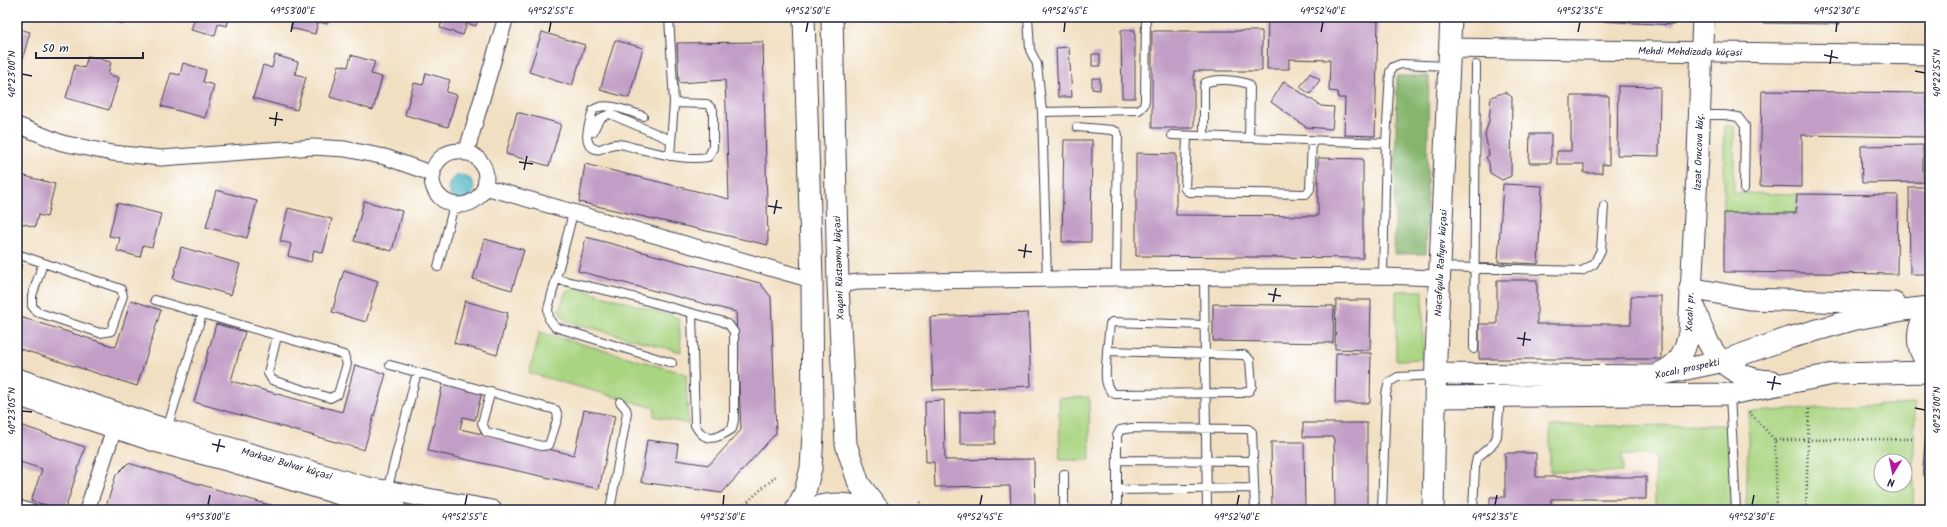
<svg xmlns="http://www.w3.org/2000/svg" width="1947" height="527" font-family="Kalam,sans-serif">
  <style>
    .green { fill: #a9d480; stroke: #667b5e; fill-rule: evenodd }
    .forest { fill: #86b66e; stroke: #546c54 }
    .water { fill: #42b1bd; stroke: #326a7c }
    .building { fill: #c29ec6 }
    .lines { fill: none; stroke-linecap: round; stroke-linejoin: round }
    .service-casing { stroke: #413e4f; stroke-width: 10 }
    .minor-casing { stroke: #413e4f; stroke-width: 17 }
    .tertiary-casing { stroke: #413e4f; stroke-width: 21 }
    .secondary-casing { stroke: #413e4f; stroke-width: 23 }
    .path { stroke: #413e4f; stroke-width: 2.5; stroke-dasharray: 1 3; stroke-linecap: butt }
    .service { stroke: #fff; stroke-width: 8 }
    .minor { stroke: #fff; stroke-width: 15 }
    .tertiary { stroke: #fff; stroke-width: 19 }
    .secondary { stroke: #fff; stroke-width: 21 }
    .ticks { fill: none; stroke: #22223b; stroke-width: 1.5 }
    .labels { text-anchor: middle; stroke-width: 4; stroke-linejoin: round; paint-order: stroke }
    .street-label { font-size: 10px; fill: #22223b; stroke: #fff }
    .neatline { fill: none; stroke: #22223b; stroke-width: 1.5 }
    .ticks-label { font-size: 10px; text-anchor: middle; fill: #22223b }
  </style>
  <rect width="100%" height="100%" fill="#fff"/>
  <filter id="ink" filterUnits="userSpaceOnUse"><feTurbulence type="fractalNoise" baseFrequency=".025" numOctaves="2"/><feDisplacementMap in="SourceGraphic" scale="8" xChannelSelector="R" yChannelSelector="G"/><feConvolveMatrix kernelMatrix="1 2 1 2 8 2 1 2 1" color-interpolation-filters="sRGB"/></filter>
  <filter id="wash" filterUnits="userSpaceOnUse"><feTurbulence type="fractalNoise" baseFrequency=".012" numOctaves="4" result="noise"/><feDisplacementMap in="SourceGraphic" scale="16" xChannelSelector="R" yChannelSelector="G"/><feGaussianBlur stdDeviation="0.9" result="paint"/><feColorMatrix in="noise" values="0 0 0 0 0 0 0 0 0 0 0 0 0 0 0 0 0 1.4 0 .05"/><feComposite in="paint" operator="in"/></filter>
  <g filter="url(#wash)">
    <rect width="100%" height="100%" fill="#f1dfc1"/>
    <path class="green" d="M1724 126H1734V193L1797 194 1796 213H1724Z
      M575 287 679 318 681 352 566 321 559 311 566 291Z
      M1396 291H1423V359L1396 360Z
      M540 332 686 374 688 424 654 416 655 408 529 373Z
      M1089 397 1090 460H1060L1059 398Z
      M1915 404 1913 510H1746L1749 412 1838 407ZM1881 461H1905V485H1881Z
      M1731 425V510H1655V455H1622V472H1550V426Z"/>
    <path class="forest" d="M1397 76H1429L1426 254H1394Z"/>
    <path class="water" d="M448 188a13 13 0 1 1 26 0a13 13 0 1 1-26 0Z"/>
    <g id="blocks">
      <path class="building" d="M17 17H23L19 29 30 32 21 64 17 63Z
        M99 17H126L124 24Z
        M195 17H229L227 26 218 24 215 36 191 30Z
        M294 17H329L327 24 318 22 315 34 291 28Z
        M443 17H478L476 26 467 23 463 35 440 28Z
        M871 17H953V22L870 20Z
        M1527 17H1674V25Z
        M1764 17H1840V24L1764 23Z
        M1906 17H1930V21H1906Z
        M1268 18 1378 21 1375 136 1344 135 1345 98H1338V92L1329 91 1330 60 1289 59V69H1267Z
        M1121 30H1135V98H1122Z
        M1152 31H1262V71H1194V128H1152Z
        M542 32 585 45 572 86 529 72Z
        M615 40 643 48 629 98 600 90Z
        M763 42 768 245 579 202 585 164 729 199 725 80 679 83 677 43Z
        M1069 47 1072 97H1058L1056 48Z
        M1092 54H1100V66H1092Z
        M275 55 298 62 295 74 306 77 297 110 253 98 263 65 272 68Z
        M351 55 375 62 371 74 382 77 373 110 330 97 339 65 348 67Z
        M88 56 111 62 108 74 119 78 109 110 66 98 75 65 84 68Z
        M183 63 206 70 203 82 214 85 205 118 161 106 171 73 180 75Z
        M426 73 450 80 446 92 457 95 448 127 405 115 414 83 423 85Z
        M1310 73 1320 80 1310 94 1300 87Z
        M1092 78H1100V90L1092 89Z
        M1284 81 1321 106 1334 107 1332 129 1306 127 1271 102Z
        M1618 86 1660 87 1659 156 1617 155Z
        M1762 91 1927 93 1926 137 1802 135V187L1760 186Z
        M1505 92 1512 97 1511 176 1502 180 1490 173 1489 163 1486 157 1489 155 1485 134 1489 121 1491 97Z
        M1571 96H1609V165L1602 164V173H1584V164H1557V151H1571Z
        M517 112 561 124 549 166 506 154Z
        M1530 134H1551V163H1529Z
        M1064 140H1092L1091 242H1062Z
        M1923 145V182L1862 183 1861 146Z
        M1136 153 1176 154V215L1318 216V158L1363 159V258L1136 256Z
        M17 174 55 184 47 217 38 215 35 227 17 222Z
        M1503 184 1542 186 1538 264 1498 262Z
        M1909 187H1930V274H1910Z
        M216 190 257 201 247 238 206 227Z
        M1797 194 1898 195 1897 274 1724 272V213H1796Z
        M364 201 402 211 392 251 354 241Z
        M117 203 161 214 152 247 143 245 140 257 117 251 120 238 109 236Z
        M288 208 332 219 323 253 314 250 311 262 288 256 291 244 280 241Z
        M586 237 760 283 771 297 776 433 722 493 641 482 647 440 678 444 676 460 709 465 741 430 736 312 578 271Z
        M485 239 524 250 512 290 473 279Z
        M181 247 240 264 231 295 173 279Z
        M17 263 22 264 17 279Z
        M344 270 378 281 366 322 332 312Z
        M1497 280H1537V324H1631V296H1661V359H1479V324H1497Z
        M131 300 161 310 137 386 17 348V316L116 347Z
        M1336 300H1371L1370 350 1335 349Z
        M465 301 508 313 497 355 454 343Z
        M1213 304 1334 306 1333 343 1213 341Z
        M1028 313 1031 386 933 390 930 317Z
        M216 324 245 332 231 381 342 412 355 365 386 374 364 450 194 402Z
        M1336 353H1371L1370 403H1335Z
        M443 383 482 392 475 420 463 417 460 429 574 455 584 410 615 416 599 489 428 451Z
        M944 400 945 460 1034 459 1035 510H1011L1010 486 935 487 934 462H926L925 401Z
        M960 412H995V444H960Z
        M1303 423H1367V510H1335L1334 437H1303Z
        M17 424 85 447 65 510 31 501 42 469 17 461Z
        M1271 442H1304L1305 510H1272Z
        M1505 453H1536V477H1646V499H1551V510H1490V497H1505Z
        M128 463 286 510H105L116 475Z"/>
    </g>
  </g>
  <g filter="url(#ink)">
    <use href="#blocks" fill-opacity="0" stroke="#413e4f" stroke-width="1"/>
    <g class="lines">
      <g class="service-casing">
        <path id="service" d="M669 17 674 103 670 156
          M1028 17 1030 50 1037 64 1042 112 1047 279
          M1042 112 1139 110 1144 105 1145 100 1146 17
          M1700 115H1724L1738 117 1745 126 1744 189
          M643 116C629 112 606 100 593 110 591 120 581 141 593 148 600 153 609 143 617 144 623 144 629 146 635 148 658 153 684 161 708 157L713 148V110L707 104 674 103
          M1077 127 1112 130 1117 132 1118 135 1116 278
          M593 132C597 122 599 117 610 114L671 140
          M1172 135 1386 143
          M1187 136 1185 189 1189 192 1306 194 1310 189 1312 140
          M1204 136V88L1205 83C1216 78 1237 80 1248 84L1250 88 1249 138
          M573 213 556 279 618 293 721 321 729 325 734 332V420L732 429C717 439 705 444 695 425L692 313
          M17 254 121 289 123 296 111 331 100 333 37 312 32 306V296L43 263
          M438 267 454 205
          M1440 267 1582 271 1594 264 1601 250 1604 206
          M1383 276 1386 143 1390 72 1393 67 1401 64 1448 66
          M1204 278 1207 510
          M556 279 548 309 549 319 555 327 672 363
          M155 300 344 355 347 364 338 394 330 398 272 380 268 373 277 336
          M1474 349 1476 65
          M1107 351 1244 355 1250 360 1252 386 1249 391 1242 393 1115 394C1101 388 1107 365 1107 351Z
          M1107 351 1110 324 1112 322 1205 325
          M390 365 556 410 558 417 549 445 542 446 486 432 482 423 491 391
          M1730 394 1736 510
          M167 429 202 314
          M1117 460 1254 461
          M1927 472 1930 438
          M1117 490 1254 488
          M387 491 417 372
          M17 504 37 510
          M610 510 627 413 626 409 620 402
          M1064 510V474
          M1117 510V436L1120 430 1132 428 1248 429 1252 432 1255 510
          M1382 510 1386 394 1389 382 1398 377 1435 375
          M1473 510 1475 467 1477 458 1494 443 1497 436 1500 397"/>
      </g>
      <g class="minor-casing">
        <path id="minor" d="M17 125 62 143 112 153 161 158 313 147 345 149 385 157 433 174
          M432 178a27 27 0 1 1 54 0a27 27 0 1 1-54 0Z
          M466 153 506 17
          M485 187 812 280
          M838 285 858 282 1116 278 1383 276 1438 278
          M87 510 114 429"/>
      </g>
      <g class="tertiary-casing">
        <path id="tertiary" d="M1450 48 1930 55
          M17 378 167 429 364 486 492 510
          M17 396 155 442 227 461 359 501 397 510"/>
      </g>
      <g class="secondary-casing">
        <path id="secondary" d="M832 17 838 285 846 444 859 484 879 510
          M1690 288 1749 299 1894 303
          M1695 308C1707 350 1724 379 1772 381
          M1930 313C1914 323 1915 353 1930 364
          M1660 373C1679 365 1685 352 1689 333L1698 155 1703 17
          M1436 374 1653 376 1720 362 1789 338 1856 319 1903 310 1930 307
          M1436 397 1730 394 1834 374 1930 372
          M796 510 805 492 811 468 813 434 812 280 804 17
          M808 510C826 502 850 502 868 510
          M1433 510 1436 356 1451 17"/>
      </g>
      <path class="path" d="M1749 412 1775 440 1777 510
        M1775 440 1915 439
        M920 502 926 510
        M745 504 777 475
        M1806 510 1809 408"/>
      <use href="#service" class="service"/>
      <use href="#minor" class="minor"/>
      <use href="#tertiary" class="tertiary"/>
      <use href="#secondary" class="secondary"/>
    </g>
  </g>
  <path class="ticks" d="M291 32 293 22M549 32 551 22M806 32 808 22M1064 32 1065 22M1321 32 1323 22M1578 32 1580 22M1836 32 1837 22M1824 55 1838 58M1830 64 1832 50M1915 71 1925 73M22 74 32 76M269 118 283 120M275 126 277 112M519 162 533 164M524 170 527 156M768 206 782 208M774 214 777 200M1018 250 1032 252M1024 258 1026 244M1268 294 1281 296M1273 302 1276 288M1517 338 1531 340M1523 346 1525 332M1767 382 1781 384M1772 390 1775 376M1915 408 1925 410M22 411 32 412M212 444 225 447M217 452 220 439M208 505 210 495M465 505 467 495M723 505 724 495M980 505 982 495M1237 505 1239 495M1495 505 1497 495M1752 505 1754 495"/>
  <g class="labels">
    <g class="street-label">
      <text transform="translate(1690 51) rotate(1)" y="4">Mehdi Mehdizadə küçəsi</text>
      <text transform="translate(1698 152) rotate(-88)" y="4">İzzət Orucova küç.</text>
      <text transform="translate(1440 263) rotate(-87)" y="4">Nəcəfqulu Rəfiyev küçəsi</text>
      <text transform="translate(838 268) rotate(-92)" y="4">Xəqani Rüstəmov küçəsi</text>
      <text transform="translate(1689 312) rotate(-88)" y="4">Xocalı pr.</text>
      <text transform="translate(1687 368) rotate(-12)" y="4">Xocalı prospekti</text>
      <text transform="translate(287 463) rotate(16)" y="4">Mərkəzi Bulvar küçəsi</text>
    </g>
  </g>
  <rect width="1947" height="527" fill="none" stroke="#fff" stroke-width="44"/>
  <g transform="translate(1893 473) rotate(190)"><circle r="19" fill="#ffffff" stroke="#a7a7b1"/>
  <path d="M0-3L7 15L0 10L-7 15Z" fill="#b5179e"/>
  <text y="-6" font-size="11" font-weight="bold" text-anchor="middle" fill="#22223b">N</text>
  </g>
  <path d="M36 52v6h107v-6" fill="none" stroke="#22223b" stroke-width="2"/>
  <text x="42" y="52" font-size="12" fill="#22223b" stroke="#ffffff" stroke-width="3" paint-order="stroke">50 m</text>
  <rect x="22" y="22" width="1903" height="483" class="neatline"/>
  <g class="ticks-label">
    <text x="293" y="14">49°53'00"E</text>
    <text x="551" y="14">49°52'55"E</text>
    <text x="808" y="14">49°52'50"E</text>
    <text x="1065" y="14">49°52'45"E</text>
    <text x="1323" y="14">49°52'40"E</text>
    <text x="1580" y="14">49°52'35"E</text>
    <text x="1837" y="14">49°52'30"E</text>
    <text transform="translate(1936 73) rotate(-90)" y="4">40°22'55"N</text>
    <text transform="translate(11 74) rotate(-90)" y="4">40°23'00"N</text>
    <text transform="translate(1936 410) rotate(-90)" y="4">40°23'00"N</text>
    <text transform="translate(11 411) rotate(-90)" y="4">40°23'05"N</text>
    <text x="208" y="520">49°53'00"E</text>
    <text x="465" y="520">49°52'55"E</text>
    <text x="723" y="520">49°52'50"E</text>
    <text x="980" y="520">49°52'45"E</text>
    <text x="1237" y="520">49°52'40"E</text>
    <text x="1495" y="520">49°52'35"E</text>
    <text x="1752" y="520">49°52'30"E</text>
  </g>
</svg>
